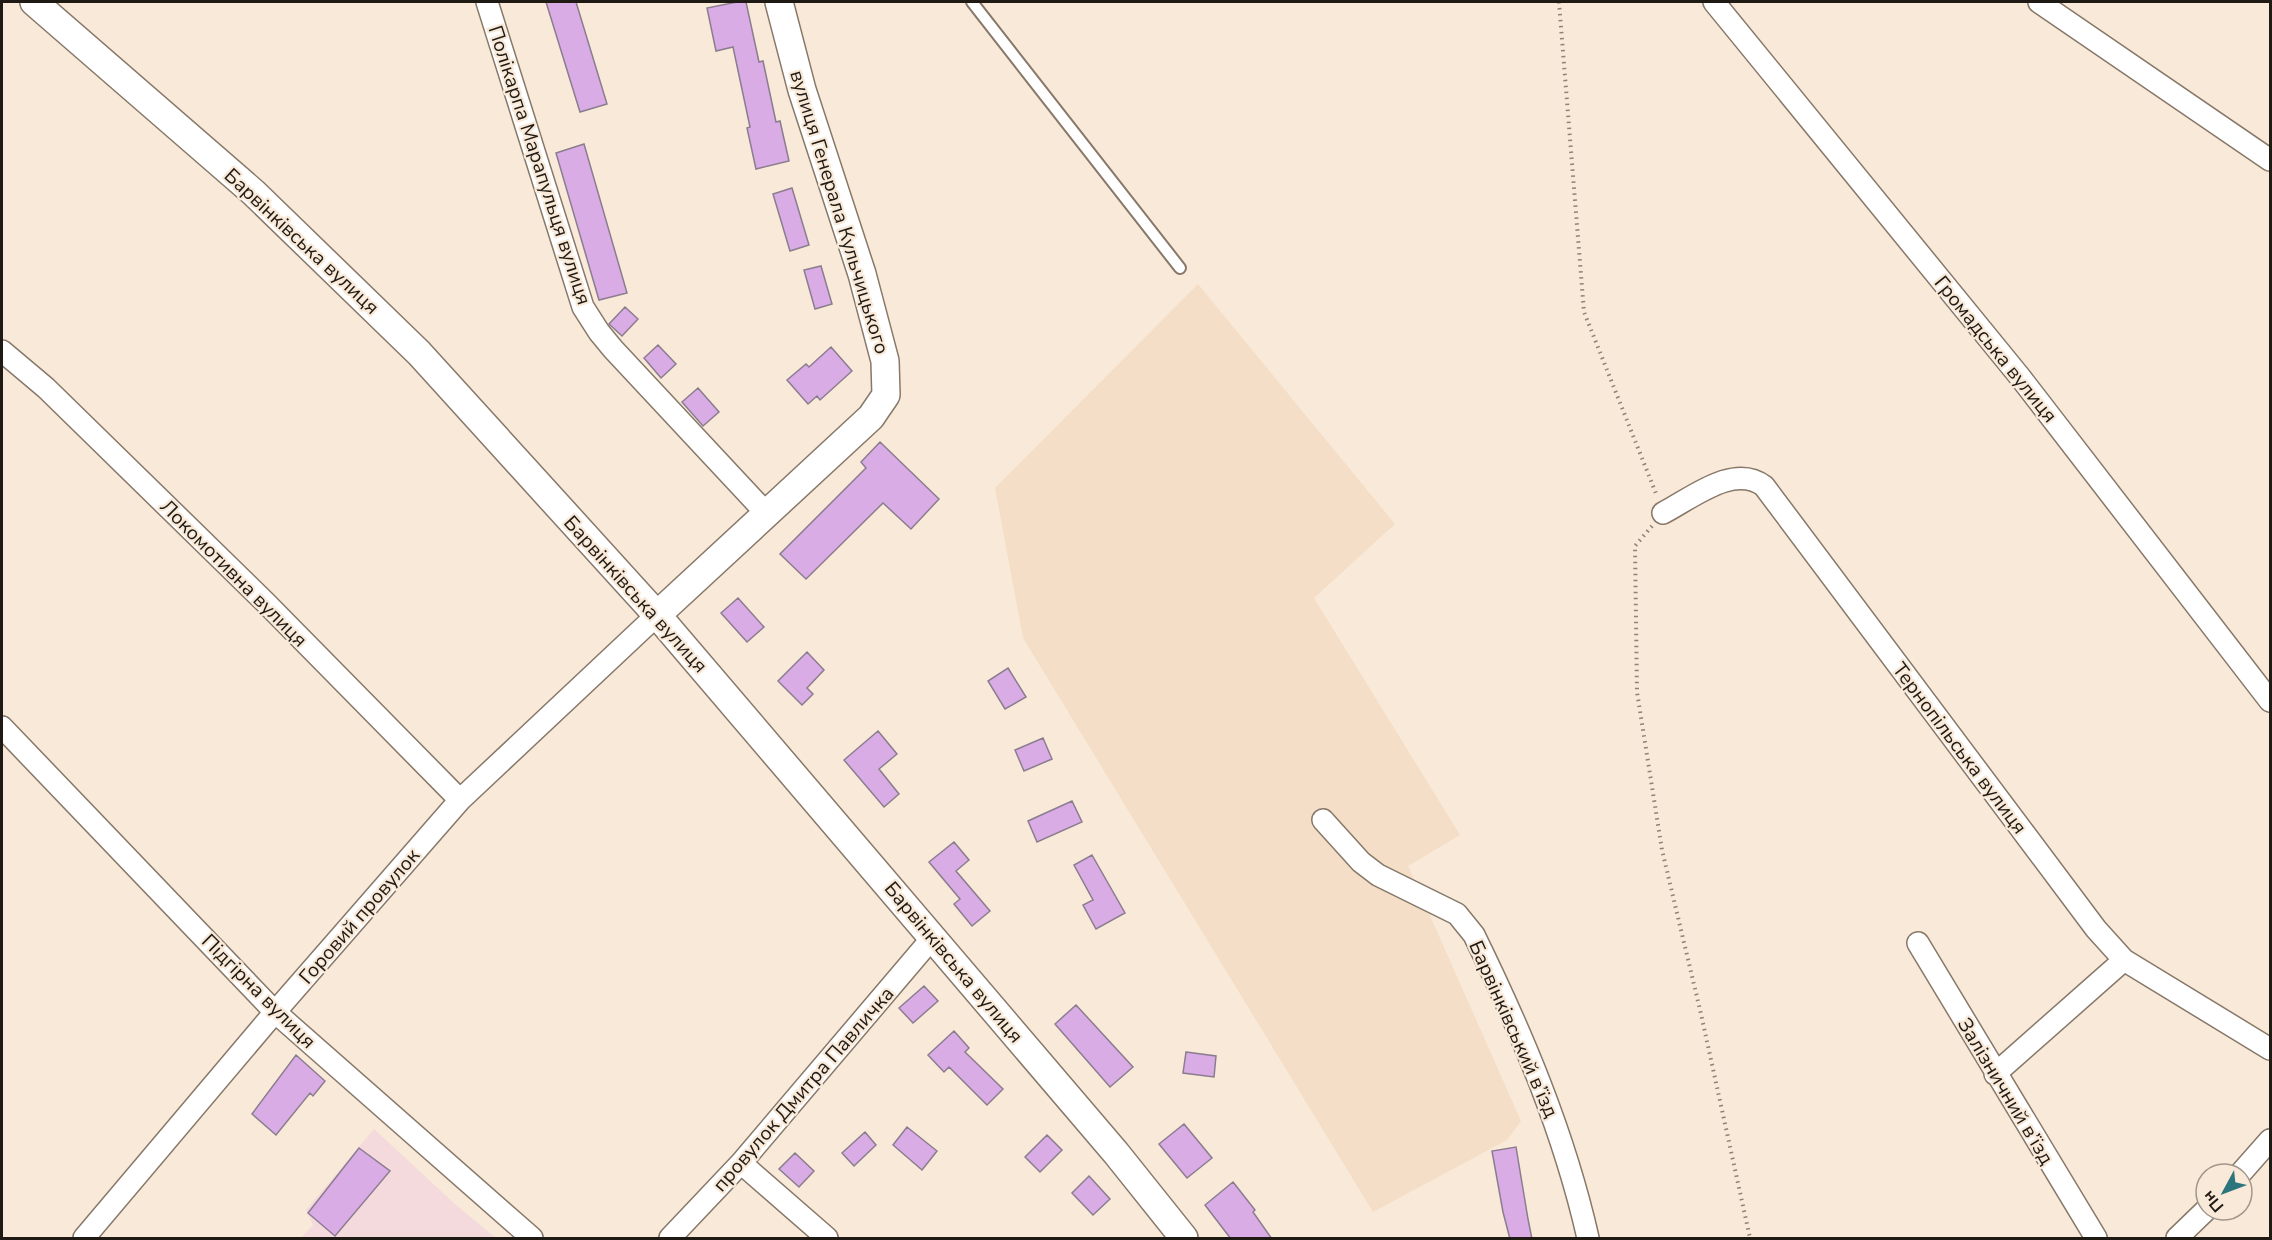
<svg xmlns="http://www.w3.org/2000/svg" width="2272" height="1240" font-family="'Nunito Sans',sans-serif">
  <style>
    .built { fill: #f4dec7 }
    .education { fill: #f5dadd }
    .building { fill: #daace6; stroke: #8a7d8e; stroke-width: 1.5 }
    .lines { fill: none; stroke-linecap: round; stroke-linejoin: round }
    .service-casing { stroke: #877869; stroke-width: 14 }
    .minor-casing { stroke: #877869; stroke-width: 24 }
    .tertiary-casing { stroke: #877869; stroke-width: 30 }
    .path { stroke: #8e8378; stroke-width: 4; stroke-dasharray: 1.5 4.5; stroke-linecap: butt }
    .service { stroke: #fff; stroke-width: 10 }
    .minor { stroke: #fff; stroke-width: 21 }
    .tertiary { stroke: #fff; stroke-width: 27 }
    .labels { text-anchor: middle; stroke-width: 4.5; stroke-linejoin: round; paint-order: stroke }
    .street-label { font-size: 20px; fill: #1f1a14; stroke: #f9e9d8 }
  </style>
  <rect width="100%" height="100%" fill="#f9e9d8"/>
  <path class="built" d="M1198 284 1395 524 1314 598 1460 835 1408 866 1521 1121 1507 1140 1373 1212 1023 638 995 488Z"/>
  <path class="education" d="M374 1129 457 1206 496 1238H301L313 1225 306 1210Z"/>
  <path class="building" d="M546 2H576L607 104 580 112Z
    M737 2H746L759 62 763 61 776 122 780 121 789 161 756 169 747 128 750 127 733 47 716 51 707 8Z
    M584 144 627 293 599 300 556 153Z
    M792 188 809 245 790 251 773 194Z
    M821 266 832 304 815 309 804 270Z
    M625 307 638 319 622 336 609 324Z
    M658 345 676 364 661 378 644 358Z
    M831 347 852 371 820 400 817 396 808 404 787 380 806 364 809 367Z
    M698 388 719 412 703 426 682 402Z
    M880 442 939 499 911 529 883 503 806 579 780 554 866 468 861 462Z
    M738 598 764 627 747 642 721 613Z
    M807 652 824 670 807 688 813 694 802 705 778 681Z
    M1008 668 1026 697 1005 709 988 681Z
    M878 731 897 754 879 769 899 794 884 807 844 760Z
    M1043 738 1052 759 1024 771 1015 750Z
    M1072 801 1082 822 1037 842 1028 821Z
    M954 842 969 860 956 871 990 911 972 926 954 904 960 899 929 862Z
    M1092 855 1125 913 1096 929 1083 905 1093 900 1074 865Z
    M924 986 938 1001 913 1023 899 1008Z
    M1076 1005 1133 1067 1110 1087 1055 1024Z
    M954 1031 969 1048 965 1052 1003 1089 987 1105 949 1067 944 1072 928 1055Z
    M1186 1052 1216 1056 1214 1077 1183 1073Z
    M296 1055 325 1081 313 1096 310 1093 276 1135 252 1114Z
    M1184 1124 1212 1158 1187 1178 1159 1144Z
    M907 1127 937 1151 922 1170 893 1145Z
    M865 1132 876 1145 854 1166 842 1153Z
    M1047 1135 1062 1150 1040 1172 1025 1157Z
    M1516 1147 1528 1219 1532 1239H1510L1503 1212 1492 1151Z
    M359 1148 390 1171 335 1236 308 1213Z
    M795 1153 814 1171 799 1187 779 1169Z
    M1089 1176 1110 1199 1093 1215 1072 1193Z
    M1233 1182 1255 1210 1253 1212 1272 1239H1231L1205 1205Z"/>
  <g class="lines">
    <g class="service-casing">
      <path id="service" d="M972 2 1180 268"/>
    </g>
    <g class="minor-casing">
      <path id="minor" d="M487 2 583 307 599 332 613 349 766 513
        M1714 2 2020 377 2270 701
        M2039 2 2270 160
        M2 351 46 388 266 603 460 800
        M1663 513C1692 498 1734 463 1764 486L2096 929 2124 960 2270 1049
        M2 727 275 1012 532 1238
        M1323 820 1361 862 1378 875 1457 914 1474 935C1522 1033 1564 1132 1588 1238
        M1918 943 2096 1238
        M1995 1074 2124 960
        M741 1163 827 1238
        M2240 1174 2270 1140
        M84 1238 275 1012 460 800 657 615
        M670 1238 741 1163 933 937
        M2177 1238 2206 1210"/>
    </g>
    <g class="tertiary-casing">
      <path id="tertiary" d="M34 2 254 193 419 353 657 615 1116 1153 1184 1238
        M657 615 871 417 886 395 885 361 862 274 802 90 779 2"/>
    </g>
    <path class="path" d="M1559 2 1584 312 1657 496
      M1652 526 1635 546 1637 692 1662 850 1701 1014 1750 1238"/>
    <use href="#service" class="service"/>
    <use href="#minor" class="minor"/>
    <use href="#tertiary" class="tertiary"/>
  </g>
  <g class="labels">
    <g class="street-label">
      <text transform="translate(540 165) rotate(72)" y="7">Полікарпа Марапульця вулиця</text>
      <text transform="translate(840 212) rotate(73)" y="7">вулиця Генерала Кульчицького</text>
      <text transform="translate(302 241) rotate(43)" y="7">Барвінківська вулиця</text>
      <text transform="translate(1996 349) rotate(51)" y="7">Громадська вулиця</text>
      <text transform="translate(234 573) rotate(45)" y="7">Локомотивна вулиця</text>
      <text transform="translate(636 594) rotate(48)" y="7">Барвінківська вулиця</text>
      <text transform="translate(1960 748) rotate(53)" y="7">Тернопільська вулиця</text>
      <text transform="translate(359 916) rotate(-49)" y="7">Горовий провулок</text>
      <text transform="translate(954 962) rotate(50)" y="7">Барвінківська вулиця</text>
      <text transform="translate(259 991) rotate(45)" y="7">Підгірна вулиця</text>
      <text transform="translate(1514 1029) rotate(66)" y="7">Барвінківський в’їзд</text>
      <text transform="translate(803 1089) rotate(-49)" y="7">провулок Дмитра Павличка</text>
      <text transform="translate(2006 1091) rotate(59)" y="7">Залізничний в’їзд</text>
    </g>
  </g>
  <rect width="2272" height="1240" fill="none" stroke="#1f1a14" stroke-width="6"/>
  <g transform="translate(2224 1192) rotate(229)"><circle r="28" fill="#f9e9d8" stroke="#a2968a" stroke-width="1.5"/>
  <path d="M0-4.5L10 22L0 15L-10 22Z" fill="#2c757d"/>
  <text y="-9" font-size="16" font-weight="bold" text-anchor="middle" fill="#1f1a14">Пн</text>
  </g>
</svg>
